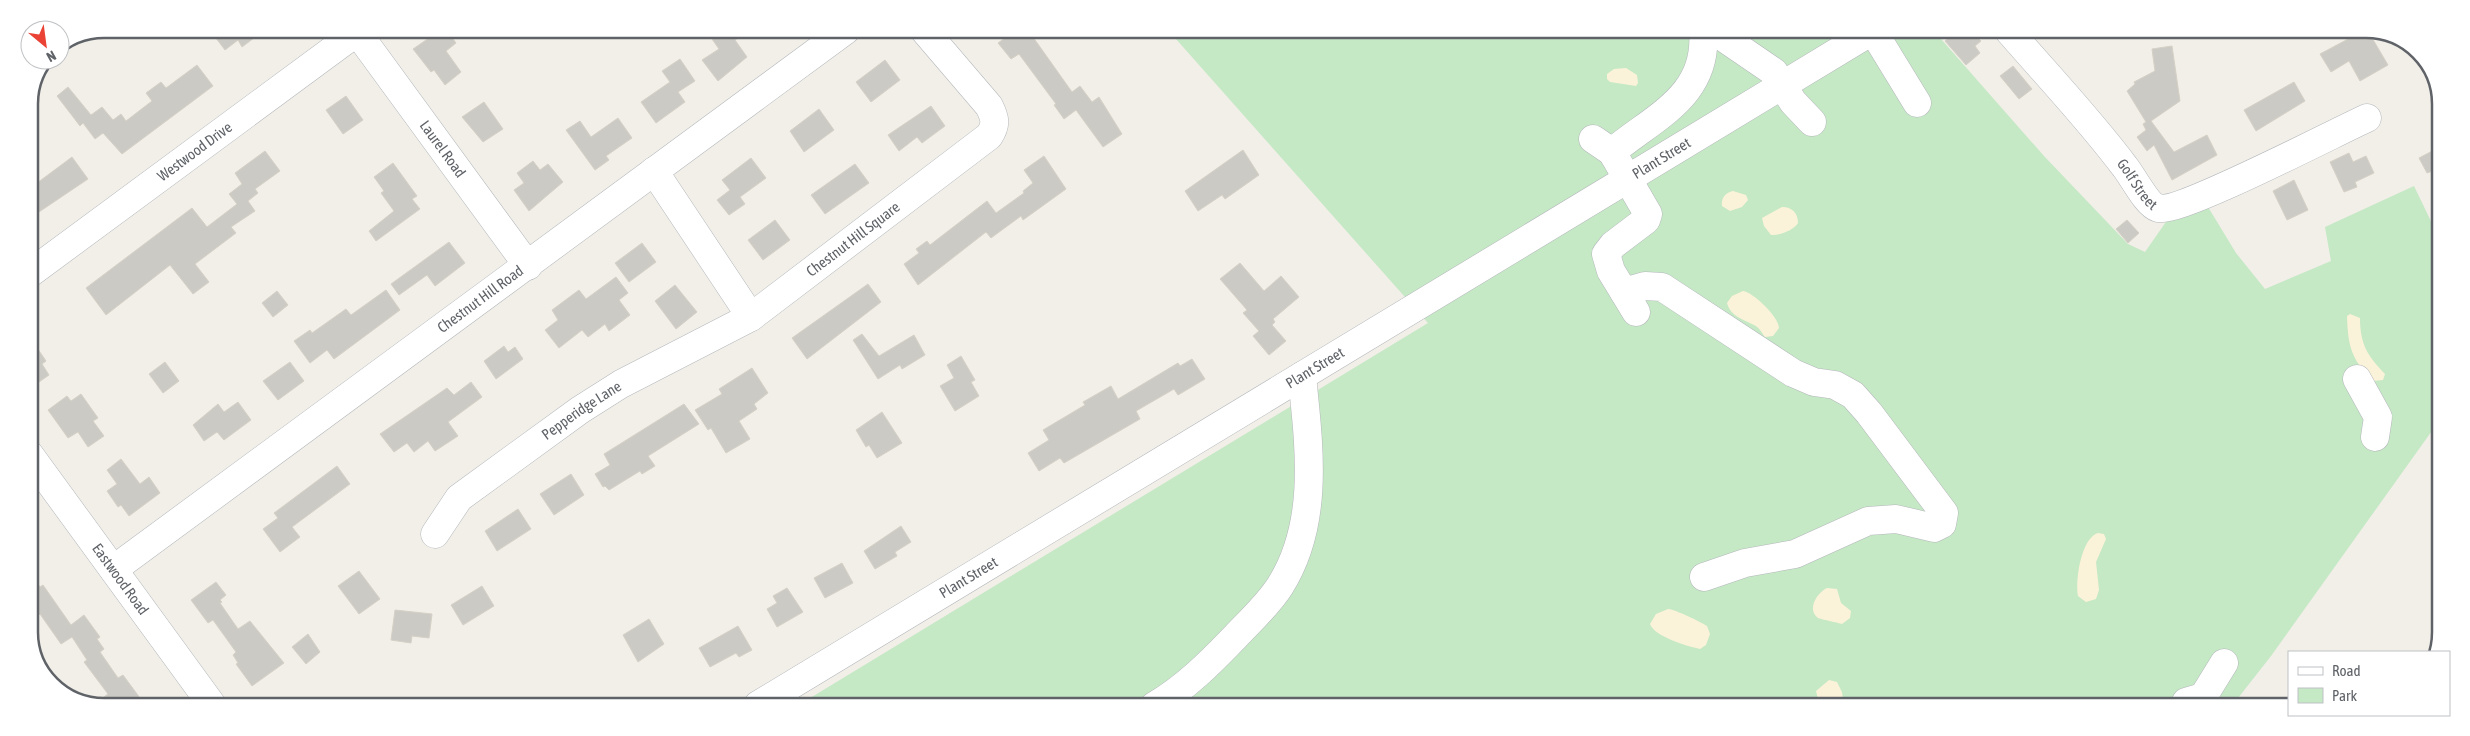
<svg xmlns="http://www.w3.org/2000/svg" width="2470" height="736" font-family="'Asap Condensed',sans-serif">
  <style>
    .green { fill: #c5e8c5 }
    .sand { fill: #fbf3d9 }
    .building { fill: #cccac5; stroke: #d6d1c6 }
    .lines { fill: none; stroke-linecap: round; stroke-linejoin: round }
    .minor-casing { stroke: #b5b8bc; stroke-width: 29 }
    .minor { stroke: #fff; stroke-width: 28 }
    .labels { text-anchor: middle; stroke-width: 4; stroke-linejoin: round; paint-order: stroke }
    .street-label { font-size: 15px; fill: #5f6368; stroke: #fff }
    .rim { fill: none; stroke: #5f6368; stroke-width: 2.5 }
  </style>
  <rect width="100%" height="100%" fill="#f1efe8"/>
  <path class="green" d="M1168 30 1934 31 2044 156 2128 244 2145 252 2168 219 2205 202 2236 253 2265 289 2331 261 2325 227 2414 186 2440 240V425L2434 428 2271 656 2231 707 797 706 1428 323Z"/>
  <path class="sand" d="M1626 68 1637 75 1638 83 1636 86 1610 82 1607 79V74L1614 69Z
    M1733 191 1746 195 1748 200 1742 207 1730 211 1722 206C1721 198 1725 193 1733 191Z
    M1782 207C1792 207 1798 213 1798 223 1794 230 1779 236 1771 235L1764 226 1762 218Z
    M1743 291C1753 292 1779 317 1779 328L1773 336 1765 337C1762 333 1759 327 1754 325 1743 319 1731 317 1727 303L1732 296Z
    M2350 314 2360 318C2360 345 2368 356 2385 374L2383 380 2373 381C2351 359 2348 346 2347 316Z
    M2098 533 2104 534 2106 539 2096 562 2099 590 2096 599 2086 602 2078 596C2075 581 2081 538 2098 533Z
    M1827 588 1837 589 1841 603 1851 611 1850 618 1842 624C1839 623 1820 619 1818 618 1806 609 1818 592 1827 588Z
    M1668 609C1674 609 1701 622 1707 626L1710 634 1706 645 1700 649C1687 646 1655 637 1650 624L1656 614Z
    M1829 680 1837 682 1842 692 1844 707H1820L1816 691Z"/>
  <path class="building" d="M209 29H266L242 47 238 40 225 50Z
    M442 29H446L456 43 446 51 461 72 445 85 434 70 431 72 413 49Z
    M705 29H750L735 40 747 57 718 81 702 60 719 49Z
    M1016 30H1028L1072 92 1080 86 1092 102 1099 97 1122 134 1103 147 1076 110 1064 119 1054 105 1056 104 1019 54 1011 59 998 43Z
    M1957 31H1971L1981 41 1975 46 1980 53 1966 65 1945 41Z
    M2363 31H2368L2388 65 2360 81 2349 61 2331 72 2320 54Z
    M2172 46 2180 101 2151 121 2174 152 2207 135 2217 155 2172 180 2154 145 2147 151 2137 137 2146 130 2143 124 2146 122 2127 91 2135 84 2134 82 2155 71 2152 49Z
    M680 59 695 81 678 92 685 102 656 123 641 102 670 82 662 71Z
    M885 60 900 80 871 102 856 82Z
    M197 65 213 86 122 154 103 133 95 139 83 123 80 126 57 96 68 87 91 115 102 107 113 120 121 114 126 121 152 101 146 93 161 82 166 88Z
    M2013 66 2032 89 2019 99 2000 76Z
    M2294 82 2305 101 2256 131 2244 110Z
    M346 96 363 120 343 134 326 110Z
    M484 102 503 129 483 142 462 117Z
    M931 106 945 126 922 143 917 137 899 151 888 135Z
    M819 109 834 130 804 152 790 131Z
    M618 118 632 138 606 156 609 160 595 170 566 130 580 121 591 137Z
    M2436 149 2441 157V168L2427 173 2419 158Z
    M1243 150 1259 175 1225 199 1222 195 1198 211 1185 191Z
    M265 151 280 171 255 189 258 193 248 201 255 211 231 227 236 233 195 264 209 282 193 294 170 265 106 315 86 288 192 208 207 227 237 204 229 194 242 184 235 173Z
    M2349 153 2353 162 2366 156 2374 173 2355 182 2357 187 2344 192 2330 162Z
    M1044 156 1066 189 1023 220 1021 216 991 238 986 232 918 285 904 264 919 253 916 249 927 241 930 245 987 201 996 213 1024 193 1023 191 1033 183 1024 170Z
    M72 157 88 179 39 212 29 200V189Z
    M751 158 766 178 740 197 745 204 729 215 717 200 730 190 722 180Z
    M533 161 540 170 548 164 563 182 529 211 514 190 524 183 517 173Z
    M393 163 417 196 412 199 420 209 376 241 369 231 394 211 381 193 384 191 374 177Z
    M855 164 869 183 825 214 811 195Z
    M2294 180 2308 210 2287 220 2273 191Z
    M775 220 790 240 763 260 748 240Z
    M2127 220 2139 233 2128 243 2116 229Z
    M449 242 465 263 435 286 427 275 399 295 391 284Z
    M642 243 656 262 629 282 615 263Z
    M1240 263 1264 291 1281 276 1299 297 1273 319 1275 322 1272 325 1286 341 1269 355 1253 336 1259 331 1243 313 1247 310 1220 279Z
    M616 277 628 293 619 300 630 315 609 331 605 324 588 337 582 330 559 348 545 330 558 320 552 310 579 290 586 299Z
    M868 284 881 302 807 359 792 338Z
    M675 285 697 312 676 329 655 301Z
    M386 290 400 310 334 359 327 350 310 363 294 341 310 330 312 333 346 309 351 315Z
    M277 291 288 305 273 317 262 303Z
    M862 334 879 356 914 335 925 355 902 369 900 365 878 379 853 340Z
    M29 336 46 361 42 364 49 375 29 389Z
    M504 346 508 352 515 347 523 359 496 379 484 361Z
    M961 356 975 380 971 382 979 396 955 411 940 386 954 378 947 365Z
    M1192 359 1205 379 1178 395 1174 389 1136 411 1140 419 1064 463 1060 458 1039 471 1028 453 1049 440 1043 430 1085 405 1083 402 1111 386 1118 399 1178 363 1180 366Z
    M165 362 179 381 163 393 149 374Z
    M290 362 304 381 278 400 263 381Z
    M752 368 768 393 754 404 757 409 739 421 750 439 726 453 711 428 708 430 695 410 722 394 719 389Z
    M471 382 482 397 448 422 458 436 435 451 428 441 414 452 407 443 394 452 380 434 447 388 454 395Z
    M81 394 98 418 93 421 104 436 88 447 78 432 68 438 48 410 67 396 71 401Z
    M238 402 251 420 224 440 217 432 204 441 193 425 218 404 224 412Z
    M684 404 699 424 648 456 655 466 642 474 640 471 609 490 605 486 603 487 595 474 610 465 604 454Z
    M882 412 902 443 877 458 869 445 866 447 856 430Z
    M121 459 140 484 149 477 160 493 129 516 121 505 118 507 107 491 117 484 107 470Z
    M337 466 350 484 292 527 300 537 280 552 263 529 278 518 274 513Z
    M571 474 584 495 554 515 540 494Z
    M518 509 531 529 497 551 485 531Z
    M901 526 911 542 895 552 897 556 875 569 864 551Z
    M842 563 853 583 825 598 814 578Z
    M359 571 380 599 359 614 338 586Z
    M29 572 40 587 43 585 71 625 84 615 100 637 97 639 104 649 100 652 118 678 123 675 140 698 131 705H93L108 694 84 662 87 660 72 637 61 644 40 614 29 622Z
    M216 582 226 595 220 600 222 602 220 603 238 629 250 621 284 663 252 686 236 664 238 663 233 655 236 652 213 620 208 623 191 600Z
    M482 586 494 606 463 625 451 605Z
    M787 588 803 612 777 627 767 609 777 603 773 596Z
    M395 610 432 614 429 638 412 636 411 643 391 640Z
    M649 619 664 644 638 662 623 635Z
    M738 626 752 650 739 657 736 653 710 667 699 648Z
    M308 634 320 652 306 664 292 647Z"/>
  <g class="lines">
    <g class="minor-casing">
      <g id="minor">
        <path d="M1714 31 1774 72 1793 102 1812 122"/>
        <path d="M1873 31 1917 103"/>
        <path id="s1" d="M2009 31C2048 76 2090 120 2125 167 2133 177 2147 205 2158 208 2179 214 2336 132 2367 118"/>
        <path id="s2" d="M357 32 528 266"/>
        <path d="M1593 139 1612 152"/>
        <path d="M654 171 751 317"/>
        <path id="s3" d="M29 274 361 29"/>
        <path d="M1624 292 1645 286 1662 287 1793 373 1814 382 1835 385 1853 395 1869 413 1944 513 1942 524 1934 528 1896 519 1868 521 1795 554 1745 563 1704 577"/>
        <path d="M1636 312 1611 271 1606 254 1613 245 1646 220 1648 214 1612 152C1655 116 1709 96 1703 30"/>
        <path d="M2357 379 2378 417 2375 437"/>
        <path id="s4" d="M29 454 212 705"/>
        <path id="s5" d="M435 534 459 498 580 410 621 384 751 317 989 136C997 124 995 118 989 106L924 30"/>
        <path id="s6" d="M114 569 846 30"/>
        <path d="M2186 702 2203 697 2224 663"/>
        <path id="s7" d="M758 705 1872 31"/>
        <path d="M1154 706C1185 688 1210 663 1235 637 1250 621 1268 605 1280 586 1320 523 1309 446 1302 376"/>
      </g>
    </g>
    <use href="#minor" class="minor"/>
  </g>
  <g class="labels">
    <g class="street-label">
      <text dy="5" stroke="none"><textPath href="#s2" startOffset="145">Laurel Road</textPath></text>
      <text dy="5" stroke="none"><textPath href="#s3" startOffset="206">Westwood Drive</textPath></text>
      <text dy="5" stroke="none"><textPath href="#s7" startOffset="1056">Plant Street</textPath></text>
      <text dy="5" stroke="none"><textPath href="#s1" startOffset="200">Golf Street</textPath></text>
      <text dy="5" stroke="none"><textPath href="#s5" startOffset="516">Chestnut Hill Square</textPath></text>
      <text dy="5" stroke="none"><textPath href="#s6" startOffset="455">Chestnut Hill Road</textPath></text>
      <text dy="5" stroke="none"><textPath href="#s7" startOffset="651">Plant Street</textPath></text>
      <text dy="5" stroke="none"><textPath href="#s5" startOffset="194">Pepperidge Lane</textPath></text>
      <text dy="5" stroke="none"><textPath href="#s7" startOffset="246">Plant Street</textPath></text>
      <text dy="5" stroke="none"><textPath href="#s4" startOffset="155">Eastwood Road</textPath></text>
    </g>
  </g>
  <path d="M0 0H2470V736H0ZM104 38H2366A66 66 0 0 1 2432 104V632A66 66 0 0 1 2366 698H104A66 66 0 0 1 38 632V104A66 66 0 0 1 104 38Z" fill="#fff" fill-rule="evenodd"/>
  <path class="rim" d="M104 38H2366A66 66 0 0 1 2432 104V632A66 66 0 0 1 2366 698H104A66 66 0 0 1 38 632V104A66 66 0 0 1 104 38Z"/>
  <rect x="2288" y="651" width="162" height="65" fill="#ffffff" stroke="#bfc1c3"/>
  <rect x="2298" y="667" width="25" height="8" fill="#ffffff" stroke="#bfc1c3"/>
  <text x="2332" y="676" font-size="15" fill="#5f6368">Road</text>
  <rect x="2298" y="688" width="25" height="15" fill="#c5e8c5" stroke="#bfc1c3"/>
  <text x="2332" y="701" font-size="15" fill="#5f6368">Park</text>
  <g transform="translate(45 45) rotate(151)"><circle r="24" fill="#ffffff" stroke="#bfc1c3"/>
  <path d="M0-4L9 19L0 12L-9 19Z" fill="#ea4335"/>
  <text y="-8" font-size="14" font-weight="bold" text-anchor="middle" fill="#5f6368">N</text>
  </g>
</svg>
